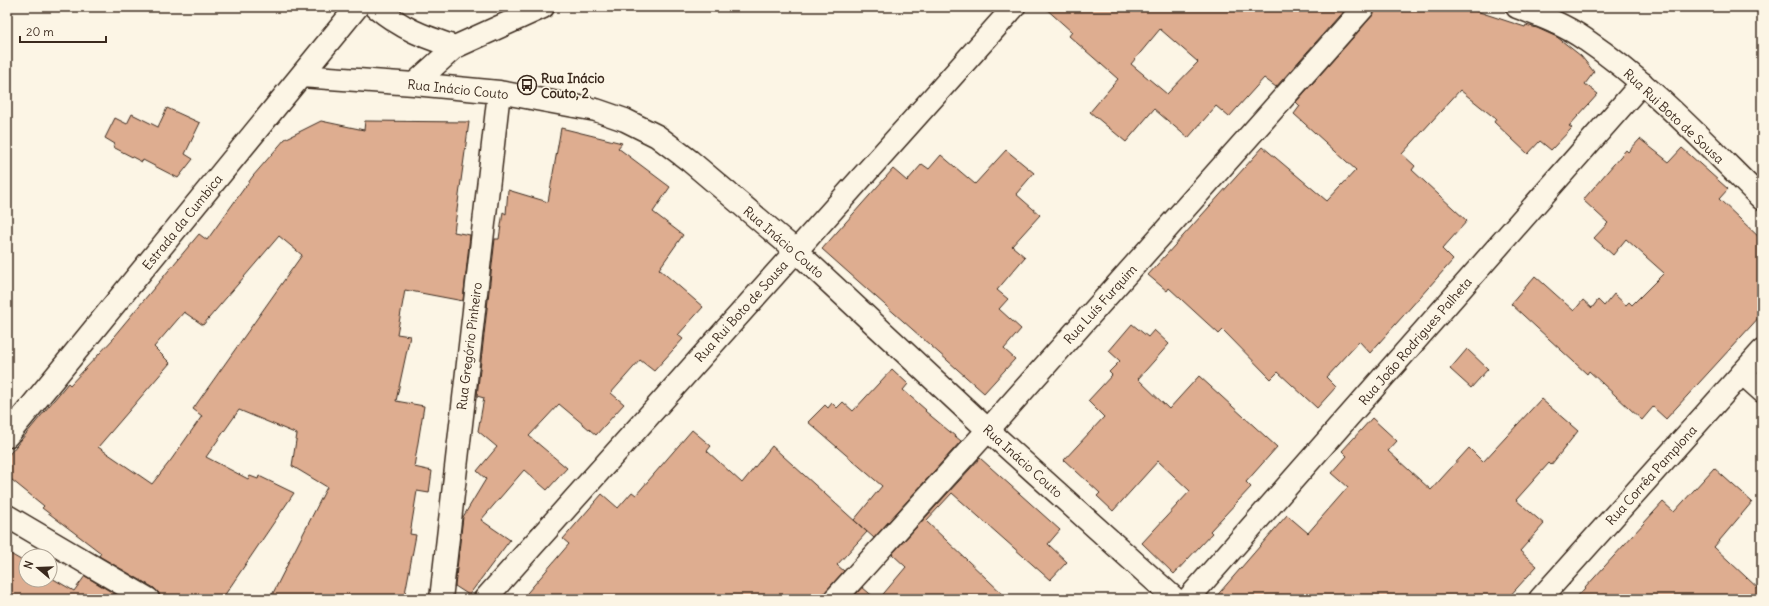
<svg xmlns="http://www.w3.org/2000/svg" width="1769" height="606" font-family="Delius,sans-serif">
  <style>
    .building { fill: #dead90; stroke: #3b2a1e; fill-rule: evenodd }
    .lines { fill: none; stroke-linecap: round; stroke-linejoin: round }
    .minor-casing { stroke: #3b2a1e; stroke-width: 25 }
    .minor { stroke: #fcf5e5; stroke-width: 22 }
    .labels { text-anchor: middle; stroke-width: 3; stroke-linejoin: round; paint-order: stroke }
    .poi-label { font-size: 13px; font-weight: bold; fill: #3b2a1e; stroke: #fcf5e5; text-anchor: start }
    .street-label { font-size: 13px; fill: #3b2a1e; stroke: #fcf5e5 }
  </style>
  <rect width="100%" height="100%" fill="#fcf5e5"/>
  <filter id="ink" filterUnits="userSpaceOnUse"><feTurbulence type="fractalNoise" baseFrequency=".025" numOctaves="2"/><feDisplacementMap in="SourceGraphic" scale="8" xChannelSelector="R" yChannelSelector="G"/><feConvolveMatrix kernelMatrix="1 2 1 2 8 2 1 2 1" color-interpolation-filters="sRGB"/></filter>
  <g filter="url(#ink)">
    <path class="building" d="M1044 7H1347L1276 87 1264 78 1229 117 1216 106 1188 138 1154 109 1126 142 1090 112 1118 79 1069 36 1072 32ZM1160 29 1198 62 1167 94 1131 64Z
      M1376 7H1464L1525 27 1526 25 1537 28 1557 37 1581 56 1594 72 1585 84 1598 94 1569 126 1572 128 1551 150 1540 141 1528 154 1494 122 1496 119 1460 90 1402 154 1415 166 1412 170 1467 221 1442 249 1453 260 1370 353 1359 341 1326 377 1336 387 1317 408 1278 372 1271 379 1223 330 1219 334 1169 288 1167 291 1148 275 1263 147 1327 201 1356 170 1294 114 1300 106 1296 102 1373 15Z
      M167 108 200 123 185 154 193 159 178 178 143 160 142 162 113 147 115 144 105 138 115 118 127 124 132 114 158 127Z
      M321 121 364 130 365 121 469 122 454 232 470 235 463 301 405 290 397 334 410 336 396 401 424 406 414 467 432 471 429 493 417 491 410 534 416 535 404 599H270L327 487 292 466 297 434 239 410 206 457 248 479 250 476 258 479 259 476 294 493 222 599H160L159 593 154 588 99 556 101 553 42 508 44 506 7 476V457L68 383 70 385 115 337 114 336 199 234 207 240 253 176 285 139ZM279 236 302 255 193 409 202 416 171 460 152 484 98 447 170 363 154 347 184 312 203 325Z
      M561 128 622 143 618 148 670 187 653 212 683 235 659 269 703 307 678 335 683 339 654 371 640 360 611 393 624 404 596 435 559 404 529 436 567 468 547 490 524 470 481 520 510 540 469 595 455 586 463 517 486 479 477 471 497 447 478 431 484 398 477 396 495 239H499L503 212 506 214 508 190 548 202Z
      M1640 139 1669 162 1682 148 1728 189 1719 199 1762 240V314L1666 419 1653 407 1642 420 1589 371 1587 374 1511 304 1535 276 1574 311 1583 300 1592 308 1598 300 1604 306 1614 294 1626 305 1629 302 1632 305 1664 273 1626 239 1613 255 1594 238 1608 223 1583 200 1626 150 1628 152Z
      M1006 150 1034 173 1016 194 1040 215 1012 246 1025 257 997 290 1008 299 999 309 1021 329 1004 349 1015 359 984 393 822 249 893 169 907 181 922 164 929 169 941 155 975 184Z
      M1132 324 1148 337 1154 330 1169 344 1138 379 1169 409 1199 376 1277 447 1246 482 1251 487 1210 531 1212 533 1174 574 1142 543 1190 491 1158 461 1113 511 1097 496 1100 493 1064 460 1104 417 1088 401 1112 375 1109 372 1120 361 1109 351Z
      M1467 349 1488 369 1471 388 1450 369Z
      M892 369 908 384 903 390 926 410 925 411 961 441 874 538 854 520 882 486 808 422 825 405 828 408 832 403 837 408 843 402 853 411Z
      M1541 399 1578 431 1551 465 1549 463 1516 500 1544 524 1520 551 1537 566 1507 599H1214L1287 515 1308 533 1348 487 1332 473 1347 456 1342 451 1372 418 1397 441 1388 451 1431 490 1469 448 1483 462Z
      M692 430 711 446 707 451 742 483 772 446 867 532 837 565 844 571 826 591 823 599H522L569 544 563 539 602 494 618 508 632 492 636 495Z
      M980 458 1060 530 1048 544 1067 562 1050 580 952 493 926 521 1008 599H879L906 567 892 554Z
      M1714 468 1752 502 1714 547 1762 592V599H1575L1663 502 1674 512Z
      M7 552 26 563V580H50V577L74 591 85 576 123 599H7Z
      M862 587 876 599H852Z"/>
    <g class="lines">
      <g class="minor-casing">
        <path id="minor" d="M376 7C403 29 422 36 455 47
          M1517 7C1541 16 1565 25 1586 40 1651 84 1706 144 1762 199
          M301 76 414 84 499 92 596 110 625 120 657 136 690 161 795 250 988 430 1175 599
          M414 84 455 47 543 7
          M1742 373 1762 391
          M7 436 357 7
          M7 516 148 599
          M441 599 499 92
          M485 599 1014 7
          M835 599 988 430 1364 7
          M1188 599 1642 83
          M1540 599 1762 351"/>
      </g>
      <use href="#minor" class="minor"/>
    </g>
  </g>
  <defs>
    <g id="bus-ring" transform="scale(1)"><circle r="9.5" fill="#fcf5e5" stroke="#3b2a1e" stroke-width="1.5"/><path d="M-5-6H5V4H4V6H2V4H-2V6H-4V4H-5ZM-3.5-4V0h7V-4ZM-3.5 1.2v1.5H-2V1.2ZM2 1.2v1.5H3.5V1.2Z" fill="#3b2a1e"/></g>
  </defs>
  <g fill-rule="evenodd">
    <use href="#bus-ring" x="527" y="85"/>
  </g>
  <g class="labels">
    <g class="poi-label">
      <text x="541" y="83">Rua Inácio<tspan x="541" dy="15">Couto, 2</tspan></text>
    </g>
    <g class="street-label">
      <text transform="translate(458 89) rotate(6)" y="5">Rua Inácio Couto</text>
      <text transform="translate(1674 116) rotate(43)" y="5">Rua Rui Boto de Sousa</text>
      <text transform="translate(182 222) rotate(-51)" y="5">Estrada da Cumbica</text>
      <text transform="translate(784 242) rotate(41)" y="5">Rua Inácio Couto</text>
      <text transform="translate(1100 304) rotate(-48)" y="5">Rua Luís Furquim</text>
      <text transform="translate(741 311) rotate(-48)" y="5">Rua Rui Boto de Sousa</text>
      <text transform="translate(1415 341) rotate(-49)" y="5">Rua João Rodrigues Palheta</text>
      <text transform="translate(469 346) rotate(-83)" y="5">Rua Gregório Pinheiro</text>
      <text transform="translate(1023 461) rotate(42)" y="5">Rua Inácio Couto</text>
      <text transform="translate(1651 475) rotate(-48)" y="5">Rua Corrêa Pamplona</text>
    </g>
  </g>
  <rect width="1769" height="606" fill="none" stroke="#fcf5e5" stroke-width="24"/>
  <rect x="12" y="12" width="1745" height="582" fill="none" stroke="#3b2a1e" stroke-width="1.5" filter="url(#ink)"/>
  <g transform="translate(38 568) rotate(289)"><circle r="19" fill="#fcf5e5" stroke="#afa495"/>
  <path d="M0-3L7 15L0 10L-7 15Z" fill="#3b2a1e"/>
  <text y="-6" font-size="11" font-weight="bold" text-anchor="middle" fill="#3b2a1e">N</text>
  </g>
  <path d="M20 36v6h86v-6" fill="none" stroke="#3b2a1e" stroke-width="2"/>
  <text x="26" y="36" font-size="12" fill="#3b2a1e" stroke="#fcf5e5" stroke-width="3" paint-order="stroke">20 m</text>
</svg>
